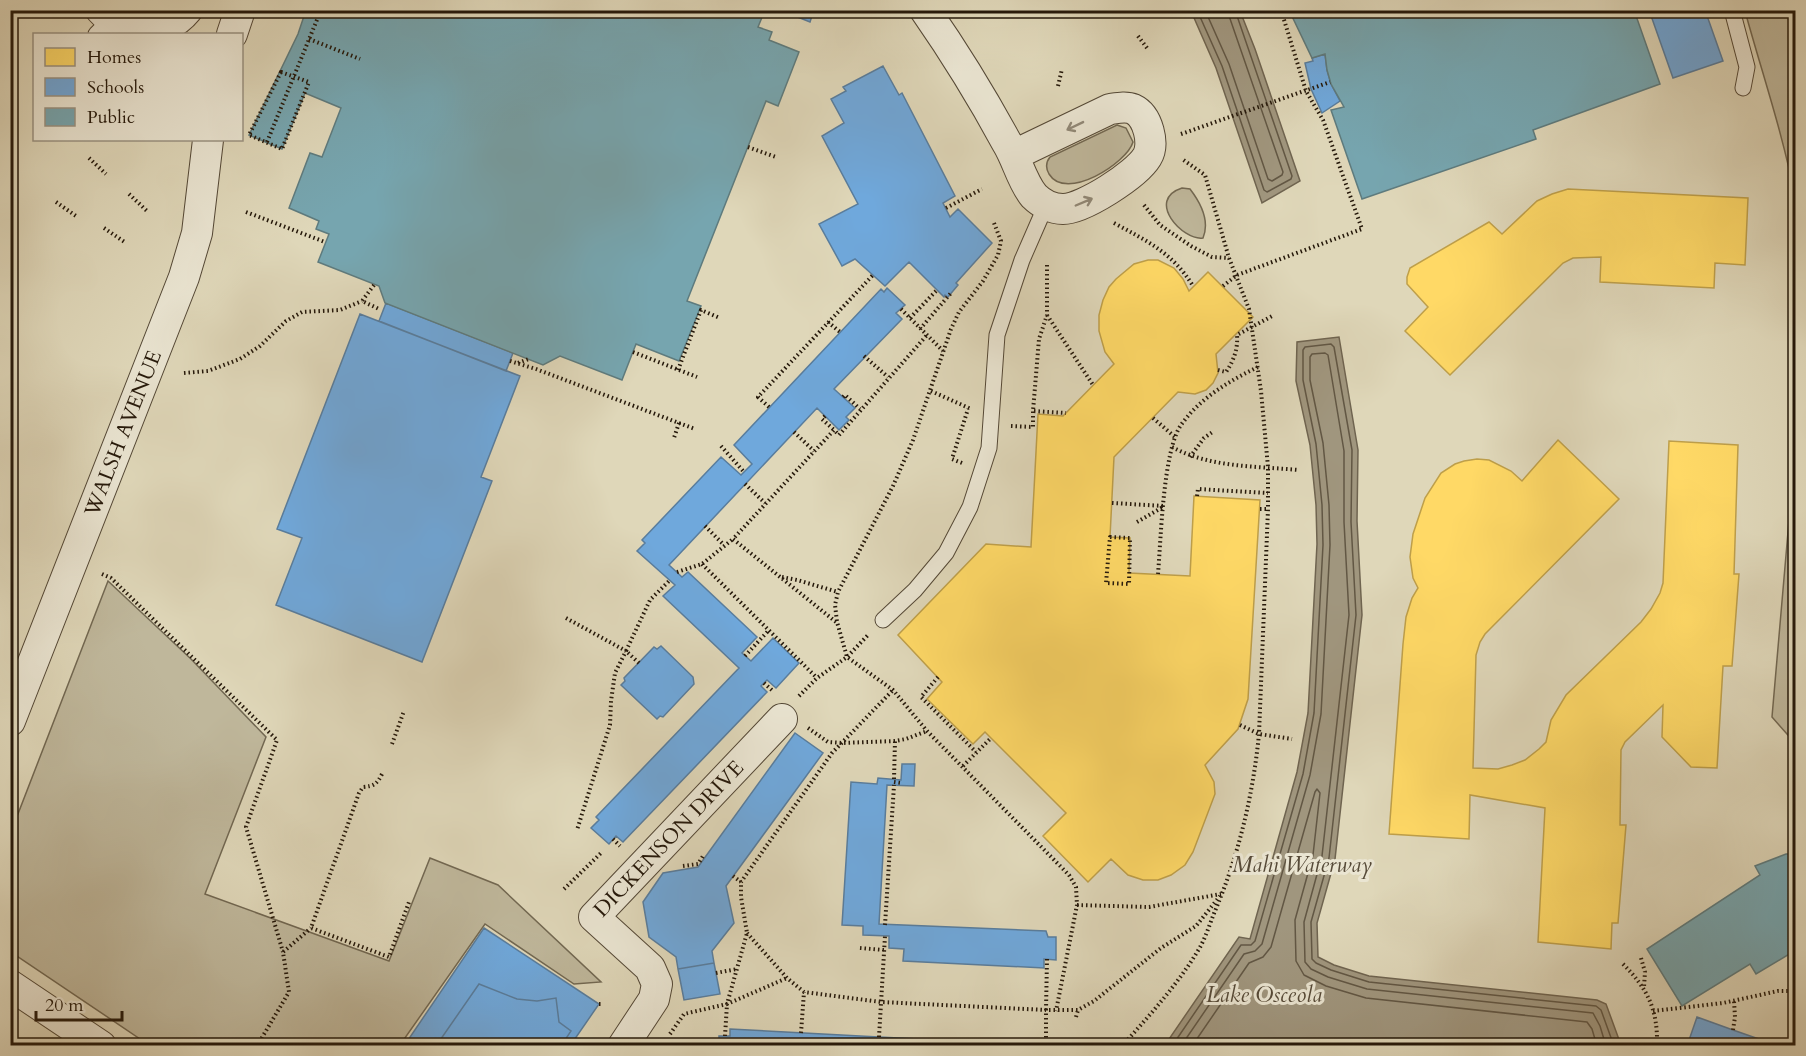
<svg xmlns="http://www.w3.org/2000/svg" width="1806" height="1056" font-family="Cardo,serif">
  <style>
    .green { fill: #bfb79b; stroke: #726852; stroke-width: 1.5 }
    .water { fill: #a0967e; stroke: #6f6450; stroke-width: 1.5 }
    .homes { fill: #ffd966; stroke: #be9f4a; stroke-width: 1.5 }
    .schools { fill: #6fa8dc; stroke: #597d9d; stroke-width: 1.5 }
    .public { fill: #76a5af; stroke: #5e7b7e; stroke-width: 1.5 }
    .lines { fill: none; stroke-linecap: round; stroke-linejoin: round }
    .shore { stroke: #625744; stroke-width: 1.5 }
    .lane-casing { stroke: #544836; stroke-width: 17 }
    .street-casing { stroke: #544836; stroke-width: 32 }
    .path { stroke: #25180a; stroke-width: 4; stroke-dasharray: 1.5 3; stroke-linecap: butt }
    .lane { stroke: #eae5d2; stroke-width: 15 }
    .street { stroke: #eae5d2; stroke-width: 30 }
    .oneway { stroke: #918978 }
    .labels { text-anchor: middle; stroke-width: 6; stroke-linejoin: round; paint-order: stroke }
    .street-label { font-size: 21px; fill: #25180a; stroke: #eae5d2 }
    .water-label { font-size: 22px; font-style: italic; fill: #564a38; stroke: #eae5d2 }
  </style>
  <rect width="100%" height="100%" fill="#dfd7b9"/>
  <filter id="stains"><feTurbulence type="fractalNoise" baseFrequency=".00333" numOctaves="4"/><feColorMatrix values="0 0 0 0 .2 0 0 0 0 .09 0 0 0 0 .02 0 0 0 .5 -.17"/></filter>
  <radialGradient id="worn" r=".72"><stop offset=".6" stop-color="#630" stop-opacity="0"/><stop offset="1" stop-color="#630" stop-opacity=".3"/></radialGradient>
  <path class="green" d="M1745 11H1795V197C1783 134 1762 73 1745 11Z
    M1117 125 1126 128 1133 142C1127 163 1066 202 1049 174 1045 167 1046 162 1050 157Z
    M1182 188 1190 189C1200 202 1210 221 1203 238 1183 241 1145 200 1182 188Z
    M1795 451V743L1772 717Z
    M108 581 191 659 266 737 205 894 389 961 430 858 498 885 601 982 574 984 485 924 400 1045H149L11 952V832Z"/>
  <path class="water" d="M1191 11H1240L1255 49 1300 181 1262 203 1216 68Z
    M1339 337 1358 450 1357 521 1362 615 1335 859 1317 923 1318 957 1334 965 1369 976 1597 1000 1606 1004 1621 1045H1165L1239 937 1250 939 1297 772 1308 713 1317 544 1316 505 1310 445 1296 381 1297 342Z"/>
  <path class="homes" d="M1568 189 1748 198 1745 265 1715 263 1714 288 1600 282 1601 257 1573 258 1563 263 1450 375 1405 331 1428 307 1407 284V277L1410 268 1489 222 1502 234 1537 201 1552 194Z
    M1148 260H1158L1174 268 1183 279 1189 291 1208 272 1253 317 1216 354 1218 373 1213 383 1206 390 1195 394 1178 392 1114 457 1110 537 1130 538 1129 573 1190 576 1194 496 1260 500 1248 699 1238 729 1205 765 1214 782 1215 794 1193 852 1185 865 1171 875 1158 880H1143L1128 875 1111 859 1088 882 1043 836 1066 813 985 732 973 744 927 699 942 682 898 635 986 544 1031 547 1038 414 1063 416 1114 364 1105 352 1099 331V315L1103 300 1109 287 1116 279 1134 264Z
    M1558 440 1619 499 1485 634 1480 642 1476 655 1473 768 1498 769 1512 765 1525 760 1539 749 1546 742 1551 720 1566 695 1641 622 1651 609 1660 593 1663 583 1669 441 1738 445 1734 574H1739L1732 666H1723L1717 768 1691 767 1662 737 1663 705 1625 742 1621 750 1620 825H1626L1618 923H1612L1611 949 1538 942 1545 808 1470 795 1469 839 1389 834 1403 644 1406 617 1412 598 1418 588 1413 578 1410 557 1413 534 1425 498 1441 473 1455 464 1464 461 1477 459 1489 460 1511 471 1522 481Z"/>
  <path class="schools" d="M780 10H814L810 22Z
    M1649 10H1705L1723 61 1673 78Z
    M340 16 372 27 348 89 316 77Z
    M1325 54 1327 70 1331 84 1340 101 1322 113 1311 89 1305 63 1313 61 1312 58Z
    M883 66 899 95 902 93 955 196 943 203 950 217 958 209 992 243 956 283 958 285 948 297 945 295 944 297 909 262 885 286 855 259 842 266 819 224 858 204 822 136 844 123 831 99 846 91 843 87Z
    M887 288 905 305 896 313 902 319 834 389 855 408 846 417 849 420 839 430 817 408 669 565 682 577 688 572 757 637 742 653 751 661 773 638 799 663 776 688 767 680 761 686 767 692 623 842 616 836 609 844 591 828 599 820 596 817 739 668 663 596 675 585 637 551 645 543 642 540 721 457 741 475 752 464 734 445 881 289 884 292Z
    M386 303 513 353 506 371 379 321Z
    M360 314 520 376 481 477 492 481 422 662 276 605 302 538 277 529Z
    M661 646 693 677 694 684 663 717 660 716 657 719 621 685 625 681 624 678 654 647 657 649Z
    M795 733 823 753 726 886 734 923 712 951 714 963 678 969 676 957 649 937 643 902 663 873 698 867Z
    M902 764H915L914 786 887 785 879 924 1046 931 1048 937H1056V960L1044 959V968L903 961 904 949 889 948V936L863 935V926L842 925 851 782 877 784 878 778 901 780Z
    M484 928 599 1004 570 1046H561L571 1031 559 1022 556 998 537 1001 517 999 479 984 436 1046H404Z
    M714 963 720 994 684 1000 678 969Z
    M479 984 517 999 537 1001 556 998 559 1022 571 1031 561 1046H436Z
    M1697 1017 1733 1030 1779 1046H1687Z
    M730 1029 879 1037 1039 1045 719 1046V1036H730Z"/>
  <path class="public" d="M306 10H765L758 27 772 32 769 40 799 52 778 106 766 101 687 301 701 306 679 361 636 344 622 380 560 356 543 365 385 303 379 286 318 262 329 234 316 229 319 221 289 208 310 153 322 157 341 108 305 93 282 149 249 135 298 34Z
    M1289 10H1634L1660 84 1533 130 1536 139 1362 199 1331 110 1344 107 1331 84 1327 70 1325 54 1312 58Z
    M1786 854H1796V950L1756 974 1750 964 1682 1006 1647 949 1760 875 1755 866Z"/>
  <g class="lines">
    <path class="shore" d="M1197 10 1222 66 1264 190 1267 192 1291 179 1292 176 1235 10
      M1205 10 1229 64 1268 179 1272 181 1282 175 1283 172 1227 10
      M1172 1046 1241 945H1251L1255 941 1303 774 1314 713 1323 545 1322 505 1316 444 1303 380V350L1305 347 1331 344 1334 347 1352 450 1351 522 1356 615 1329 858 1311 922 1312 959 1316 963 1331 970 1369 982 1596 1006 1601 1010 1614 1046
      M1181 1046 1244 954 1255 951 1262 944 1310 775 1321 714 1330 545 1329 505 1323 443 1310 380V357L1312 354 1325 353 1328 355 1344 451V522L1349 615 1322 856 1304 922 1305 962 1311 969 1328 977 1367 989 1593 1013 1600 1026 1606 1046
      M1192 1046 1249 963 1263 957 1271 947 1315 792 1317 789 1320 793 1313 855 1295 920 1296 961 1304 975 1326 986 1366 998 1587 1022 1592 1029 1597 1046"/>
    <g class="lane-casing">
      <path id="lane" d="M1732 10 1747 67 1743 88
        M96 34 110 20
        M883 620 915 590 946 553 970 507 989 448 997 335 1022 260 1046 205"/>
    </g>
    <g class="street-casing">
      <g id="street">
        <path d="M101 10C124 36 164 38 187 10"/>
        <path d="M925 10C955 53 982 97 1007 143 1017 159 1022 182 1034 196 1041 203 1052 209 1063 209 1083 209 1136 175 1147 157 1155 144 1148 116 1133 109 1126 106 1117 108 1110 109L1014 155"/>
        <path d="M232 34 240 10"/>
        <path id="s1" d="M10 721 184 277 197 233 208 140"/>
        <path d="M10 985 101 1046"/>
        <path id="s2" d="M623 1046 654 999 657 984 650 968 594 917 782 719"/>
      </g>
    </g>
    <path class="path" d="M1138 36 1147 48
      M309 39 360 59
      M281 72 309 82 282 149 249 135Z
      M1058 86 1062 69
      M1181 134 1330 82
      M267 142 321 10
      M748 147 776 157
      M89 158 106 174
      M129 194 147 211
      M56 202 76 216
      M1144 205 1160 225 1191 246 1212 257 1229 258
      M946 208 982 189
      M246 212 325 242
      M994 223 1001 241 998 255 983 281 959 312 951 329 913 440 893 486 838 592 835 605 837 622 847 657 893 690 927 731 1069 875 1076 887 1077 905 1056 1011
      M1114 223C1147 241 1173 253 1193 286
      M104 228 126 243
      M1047 265V315L1039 339 1033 411 1066 413
      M374 285 362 301 379 309
      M1223 286 1237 275 1362 229 1323 120 1306 91 1281 10
      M901 309 943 351
      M1047 315 1093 385
      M910 318 936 291
      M828 322 840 332
      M920 329 951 293
      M633 352 697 377
      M864 356 888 377
      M510 361 536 369 679 423 674 438
      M518 363 529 359
      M678 370 701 310 720 318
      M1218 370 1226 372C1234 360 1238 349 1237 335L1274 315
      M184 373 208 371 240 359 260 346 286 321 302 312 340 310 362 301
      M931 391 971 409
      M843 397 845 395 860 409
      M769 407 758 397 873 275
      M825 416 822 419 834 430
      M1153 418 1175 437
      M679 423 695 429
      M1011 426 1033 427V411
      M794 432 814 451
      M721 446 744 472
      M1172 447C1211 468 1256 466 1299 470
      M1190 457 1204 438 1214 431
      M962 463 952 459 968 409
      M745 484 765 503
      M1197 496 1198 489 1268 493
      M1112 503 1164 506
      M1260 509H1268
      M1137 522 1163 507
      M705 526 724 545
      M1110 537 1130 538 1129 584 1106 583Z
      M702 564 817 678
      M677 572 702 564 733 539
      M102 574 111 578 277 740 246 827 283 952
      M1158 574C1161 539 1163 451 1181 425 1200 398 1229 381 1258 367
      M782 577 797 580 838 592
      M566 618 626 651 615 673 611 701 610 725 577 830
      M836 622 733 539 834 430 839 435 927 335
      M745 656 769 630
      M639 663 626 651 650 600 670 580
      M938 677 921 697 976 752
      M764 683 773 691
      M799 696 817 678 847 657 869 634
      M1240 725 1259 734 1292 739
      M808 728 828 742 842 743 895 741 906 739 927 731
      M392 744 404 711
      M963 766 991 738
      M382 774C377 784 374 786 363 787L359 793 311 928 389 957 409 902
      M894 779 895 741
      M894 782 901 783
      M613 839 620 846
      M683 866 698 864 703 856
      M733 876 741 882
      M564 889 601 853
      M1077 905 1149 907 1221 894
      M885 925 894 785
      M747 933 787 978 804 992 881 1002 1046 1010V1046
      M860 948 884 950
      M1641 958 1645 972 1644 987
      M1047 959 1046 1010H1078L1094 1001 1161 948 1196 926 1220 896
      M1623 964C1648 989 1658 1010 1657 1046
      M716 973 737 969
      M599 1004H603
      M1653 1011 1723 1003 1778 991H1796
      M1076 1017 1078 1010
      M1733 1030 1735 1017 1734 1001
      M801 1033 804 992
      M670 1034 684 1014 727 1004 747 933 741 897V882L832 753 893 690
      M725 1036 727 1004 787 978
      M879 1037 885 936
      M13 1046 14 1022
      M257 1046 289 992 283 952 311 928
      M1122 1046C1150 1015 1178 984 1199 949 1206 937 1210 923 1215 911 1239 854 1253 795 1259 734L1268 509V467L1261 391 1249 309 1229 258 1205 175 1182 159"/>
    <use href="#lane" class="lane"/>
    <use href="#street" class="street"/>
  </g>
  <defs><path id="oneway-shaft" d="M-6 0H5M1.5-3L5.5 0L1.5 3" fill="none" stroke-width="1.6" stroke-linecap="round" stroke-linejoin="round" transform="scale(1.5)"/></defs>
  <g class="oneway">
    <use href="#oneway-shaft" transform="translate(1075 126) rotate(154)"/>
    <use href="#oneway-shaft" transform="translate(1084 202) rotate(-23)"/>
  </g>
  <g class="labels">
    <g class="street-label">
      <text dy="7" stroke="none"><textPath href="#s1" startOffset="309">WALSH AVENUE</textPath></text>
      <text dy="7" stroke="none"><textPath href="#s2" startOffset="273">DICKENSON DRIVE</textPath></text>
    </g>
    <g class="water-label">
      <text x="1302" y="872">Mahi Waterway</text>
      <text x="1264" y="1002">Lake Osceola</text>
    </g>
  </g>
  <rect width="1806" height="1056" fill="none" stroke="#dfd7b9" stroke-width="36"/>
  <rect x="12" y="12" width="1782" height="1032" fill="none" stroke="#25180a" stroke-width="3"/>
  <rect x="18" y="18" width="1770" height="1020" fill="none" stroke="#25180a" stroke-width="1.5"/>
  <rect x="33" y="33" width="210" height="108" fill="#eae5d2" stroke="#9b9382" stroke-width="1.5"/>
  <rect x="45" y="48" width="30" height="18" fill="#ffd966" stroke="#9b9382" stroke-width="1.5"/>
  <text x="87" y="63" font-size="18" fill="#25180a">Homes</text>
  <rect x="45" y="78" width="30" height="18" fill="#6fa8dc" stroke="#9b9382" stroke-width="1.5"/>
  <text x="87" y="93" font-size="18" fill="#25180a">Schools</text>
  <rect x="45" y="108" width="30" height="18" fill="#76a5af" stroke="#9b9382" stroke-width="1.5"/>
  <text x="87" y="123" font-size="18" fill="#25180a">Public</text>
  <path d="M36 1011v9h86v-9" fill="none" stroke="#25180a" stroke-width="3"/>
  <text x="45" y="1011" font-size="18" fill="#25180a" stroke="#eae5d2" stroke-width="4.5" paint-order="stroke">20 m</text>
  <rect width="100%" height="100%" filter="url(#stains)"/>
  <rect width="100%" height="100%" fill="url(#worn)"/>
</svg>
